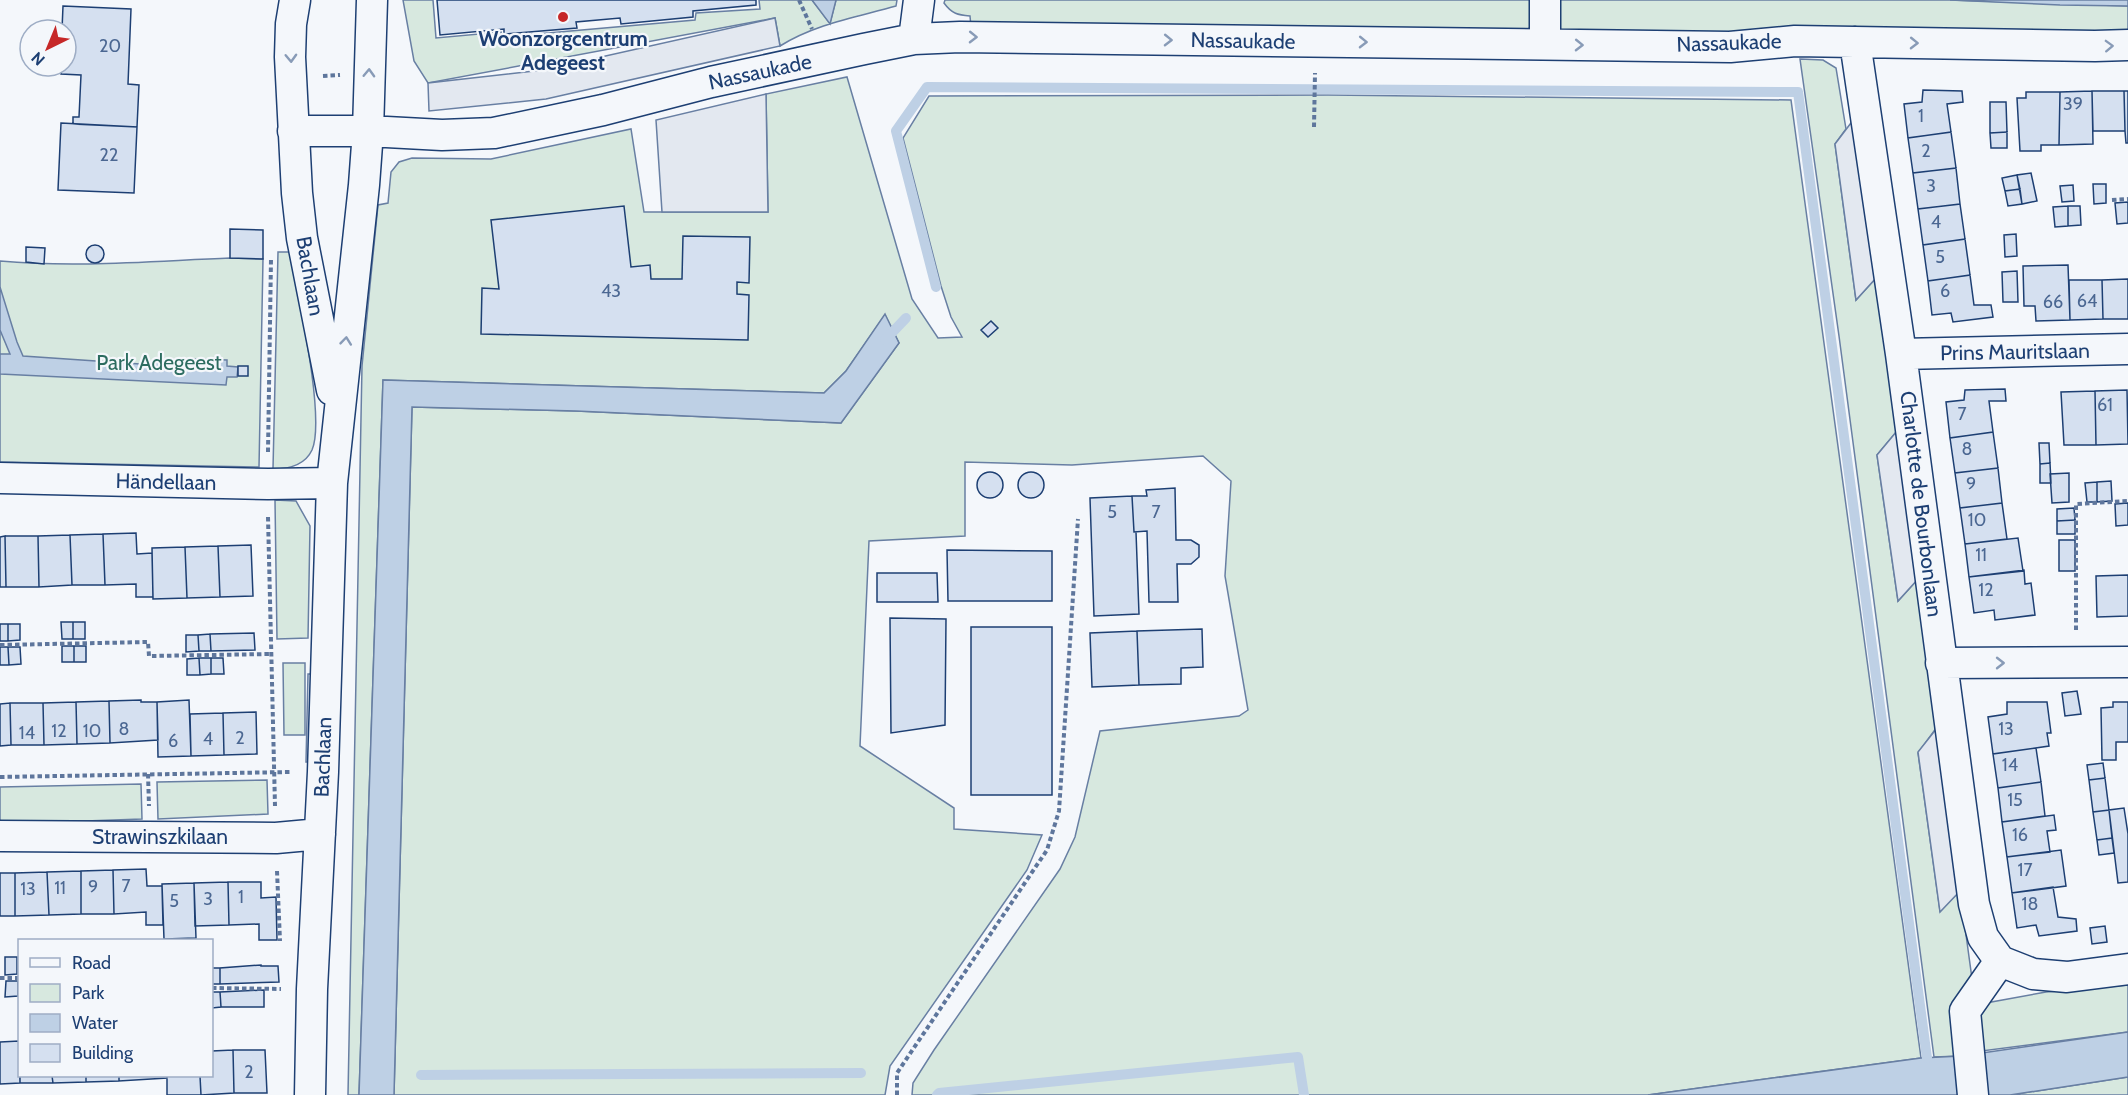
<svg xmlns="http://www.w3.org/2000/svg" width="2128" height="1095" font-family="Cabin,sans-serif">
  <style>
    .green { fill: #d7e8df; stroke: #687fa3; stroke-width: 1.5 }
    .parking { fill: #e3e8f0; stroke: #687fa3; stroke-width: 1.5 }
    .water { fill: #bed0e5; stroke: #687fa3; stroke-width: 1.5 }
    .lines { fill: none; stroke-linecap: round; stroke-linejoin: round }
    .stream { stroke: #bed0e5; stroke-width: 10 }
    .building { fill: #d5e0f0; stroke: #1d3f73; stroke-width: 1.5 }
    .minor-casing { stroke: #1d3f73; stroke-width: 33 }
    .path { stroke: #5e769c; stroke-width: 4; stroke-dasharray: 4.5 3; stroke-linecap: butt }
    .minor { stroke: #f4f7fb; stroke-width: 30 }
    .oneway { stroke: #889bb7 }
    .poi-dot { fill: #c62828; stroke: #f4f7fb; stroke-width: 2 }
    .labels { text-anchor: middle; stroke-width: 4.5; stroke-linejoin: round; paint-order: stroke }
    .number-label { font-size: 18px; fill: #4b6792 }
    .poi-label { font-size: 21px; font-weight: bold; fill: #1d3f73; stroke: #f4f7fb }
    .street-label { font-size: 21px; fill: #1d3f73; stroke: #f4f7fb }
    .park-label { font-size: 21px; fill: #2c6c60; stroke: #f4f7fb }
  </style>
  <rect width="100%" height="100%" fill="#f4f7fb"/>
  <path class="green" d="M403 0H433L436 38 501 32 502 37 695 20 696 13 760 9 759 0H812L830 23 836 0H897L896 6C857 17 815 24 780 46L775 18 428 83 414 61Z
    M945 0H1538L1535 30 971 27 970 16C958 15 952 14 944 3Z
    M1554 0H1950L2128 6V35L1553 32Z
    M1800 59 1823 60 1836 68 1846 129 1835 144 1856 300 1876 278 1897 431 1877 455 1898 601 1918 579 1937 727 1918 753 1940 911 1960 891 1973 986 1961 1056 1934 1057 1839 336Z
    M847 77 912 299 938 338 962 337 951 317 941 286 903 138 929 96 1328 95 1791 100 1921 1058 1648 1095H912L913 1083 934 1050 1060 869 1075 837 1100 731 1239 716 1248 710 1225 576 1231 481 1203 456 1072 465 965 462V536L869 541 860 746 954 808V829L1042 835 1027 870 890 1066 885 1095H394L412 407 576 411 841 423 899 343 885 315 846 371 824 393 383 380 359 1095H348L362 366 378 205 388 203 391 172 399 162 412 158 491 159 631 129 644 212H768L766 94Z
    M278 252H290C297 291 326 418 312 450 305 465 288 469 273 469Z
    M230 258 263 259 259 467 0 462V261C77 268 153 261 230 258Z
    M275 500 296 501 310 526 308 638 277 639Z
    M283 663H305V735H284Z
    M267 780 268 814 158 819 157 782Z
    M141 784 142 819 0 824V787Z
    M2128 985V1032L1974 1052 1973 1017 1986 1003 2046 992Z
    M2128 1077V1095H2010Z"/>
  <path class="parking" d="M775 18 780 46 546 99 429 111 428 83 543 70Z
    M766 94 768 212H662L656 120Z
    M1854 119 1876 278 1856 300 1835 144Z
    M1897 431 1918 579 1898 601 1877 455Z
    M308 674H317L316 762H306Z
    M1937 728 1960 891 1940 912 1918 752Z"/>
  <path class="water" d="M813 0H836L830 24 812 0Z
    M1950 0H2128V6L2060 5Z
    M0 287 17 342 23 356 140 364 190 359 227 360V366L238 367 237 377H227L226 385 0 374V354H10L0 330Z
    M885 314 899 343 841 423 576 411 412 407 394 1095H359L383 380 824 393 846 371Z
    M2128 1032V1077L2010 1095H1648L1921 1058 1961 1056Z"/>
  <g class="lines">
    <path class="stream" d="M936 287 896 131 927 87 1798 92 1927 1058
      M885 340 906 318
      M421 1075 861 1073
      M937 1095 939 1093 1298 1057 1304 1095"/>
  </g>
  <path class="building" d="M437 0H756V5L693 11V17L621 24 620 18 576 22 577 28 504 34V29L440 35Z
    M63 6 131 9 128 84 139 85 137 127 73 124V117H79L81 75 61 74V66H66V30H62Z
    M1923 90 1962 91 1963 102 1947 104 1951 132 1908 138 1904 104 1922 102Z
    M2092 91H2124L2125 131H2093Z
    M2092 91 2093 144 2059 145 2060 92Z
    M2124 91H2128V143H2126L2125 131Z
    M2026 92H2060L2059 145H2041V151H2020L2017 98H2026Z
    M1990 102H2006L2007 132 1990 133Z
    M61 123 137 127 134 193 58 190Z
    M1951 132 1956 168 1913 173 1908 138Z
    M2007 132V148H1991L1990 133Z
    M1956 168 1960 204 1918 209 1913 173Z
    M2031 173 2037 201 2022 204 2017 175Z
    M2017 175 2020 189 2005 191 2002 178Z
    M2093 184H2106V203L2094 204Z
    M2073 185 2074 201 2062 202 2060 186Z
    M2020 189 2022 204 2008 206 2005 191Z
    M2128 202V223L2117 224 2115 203Z
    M1960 204 1965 239 1923 245 1918 209Z
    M624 206 631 267 650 265 651 279H682L683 236 750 237 749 283 737 282V294L749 295 748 340 481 334 482 288 499 289 491 220Z
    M2068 206V226L2055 227 2053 207Z
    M2068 206H2080L2081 225 2068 226Z
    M230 229 263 230V259L230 258Z
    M2016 234 2017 256 2005 257 2004 235Z
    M1965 239 1970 275 1928 281 1923 245Z
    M86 254a9 9 0 1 1 18 0a9 9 0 1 1-18 0Z
    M26 247 45 248 44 264 26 262Z
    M2068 265 2070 320 2036 321 2035 306H2024L2023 266Z
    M2017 271 2018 302H2003L2002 272Z
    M1970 275 1974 305H1991L1993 317 1953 322 1951 313 1932 315 1928 281Z
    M2128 279V319H2103L2102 280Z
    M2069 280H2102L2103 319 2070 320Z
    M991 321 998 328 988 337 981 330Z
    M238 366H248V376H238Z
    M2005 389 2006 401H1989L1993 432 1950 438 1946 402 1964 400 1965 390Z
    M2127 390 2128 444 2096 445 2095 391Z
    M2095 391 2096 445H2064L2061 392Z
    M1993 432 1998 468 1955 473 1950 438Z
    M2039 443H2049L2050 463 2040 464Z
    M2050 463 2051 483H2040V464Z
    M1998 468 2002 503 1960 508 1955 473Z
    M1018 485a13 13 0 1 1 26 0a13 13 0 1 1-26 0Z
    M977 485a13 13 0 1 1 26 0a13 13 0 1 1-26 0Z
    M2069 473V502L2052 503 2050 474Z
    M2111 481 2112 501 2097 502V482Z
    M2097 482V502H2087L2085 483Z
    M1175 488 1176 540H1191L1199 545V557L1191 564H1177L1178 602H1149L1147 531 1134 532 1132 496H1147L1146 490Z
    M1132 496 1134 532H1136L1139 614 1094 616 1090 498Z
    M2002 503 2007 539 1965 544 1960 508Z
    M2128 503V525L2116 526 2115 504Z
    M2074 508 2075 520 2057 521V509Z
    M2075 520V534H2057V521Z
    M136 533 137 554 152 553 153 597H136V584L105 585 103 534Z
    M103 534 105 585H72L70 535Z
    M70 535 72 585 39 587 38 536Z
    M5 536 6 587H0V537Z
    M5 536H38L39 587H6Z
    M2018 538 2023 571 1969 577 1965 544Z
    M2059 540H2075V571H2059Z
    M251 545 253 596 220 597 218 546Z
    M218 546 220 597 187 598 185 547Z
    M185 547 187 598 153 599 152 548Z
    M947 550 1052 551V601H948Z
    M2024 570 2025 584 2031 583 2035 615 1995 620 1994 610 1974 613 1969 577Z
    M877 573H937L938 602H877Z
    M2128 575V616L2097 617 2096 576Z
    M890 618 946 619 945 725 891 733Z
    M61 622H73V639H62Z
    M73 622H85V639H73Z
    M0 624H8V641H0Z
    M8 624H20V640L8 641Z
    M971 627H1052V795H971Z
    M1202 629 1203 667 1181 668V684L1139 685 1137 631Z
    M1137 631 1139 685 1092 687 1090 633Z
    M254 633 255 650 211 651 210 634Z
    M210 634 211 651H199L198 635Z
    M186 635H198L199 651 186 652Z
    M62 646H74V662H62Z
    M74 646H86V662H74Z
    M0 647H8L9 665H0Z
    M8 647H20L21 664 9 665Z
    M199 658H211V674L200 675Z
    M199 658 200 675H187V659Z
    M211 658H223L224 674H211Z
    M2077 691 2081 714 2065 716 2062 693Z
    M141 700V702H157L158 740 110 743 109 701Z
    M189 700 191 756 158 757 157 702Z
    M109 701 110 743 77 744 76 702Z
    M76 702 77 744 44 745 43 703Z
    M2007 702H2047L2051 733H2047L2049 746 1993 754 1988 717 2007 714Z
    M2113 702H2128V742H2116V760H2102L2101 708 2113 707Z
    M10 703 11 745 0 746V704Z
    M10 703H43L44 745H11Z
    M256 712 257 754 224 755 223 713Z
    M223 713 224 755 191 756 190 714Z
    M2036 748 2041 782 1998 788 1993 754Z
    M2103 763 2105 778 2089 780 2087 765Z
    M2105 778 2109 810 2093 812 2089 780Z
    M2041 782 2045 816 2002 822 1998 788Z
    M2124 808 2128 834V882L2118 883 2109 810Z
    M2109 810 2112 838 2097 840 2093 812Z
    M2054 815 2056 830 2047 831 2050 852 2007 857 2002 822Z
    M2112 838 2114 853 2099 855 2097 840Z
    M2061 850 2066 886 2012 893 2007 857Z
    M146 869 147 886H162L163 925H146V912L114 914 113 870Z
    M113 870 114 914H81V871Z
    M81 871V914L49 915 47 872Z
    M47 872 49 915 15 916V873Z
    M0 873H15V916H0Z
    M228 882 229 925 195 926 194 883Z
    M228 882H261V898L276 897 277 940H259V924L229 925Z
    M194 883 196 938 164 939 162 884Z
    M2053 887 2058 917 2076 919 2077 931 2039 936 2036 925 2017 928 2012 893Z
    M2105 926 2107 942 2092 944 2090 928Z
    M5 957H17V974L5 975Z
    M261 965V966H278L279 982 220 984V968Z
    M212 968H220V984H212Z
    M6 981H18V996L5 997Z
    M264 990V1007H221L220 992Z
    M212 992H220L221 1007 212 1008Z
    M19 1041 20 1083 0 1084V1042Z
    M233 1050 234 1093 201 1095 200 1076H212V1051Z
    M233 1050H265L267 1093H234Z
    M20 1076H52L53 1083H20Z
    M52 1076H86V1082L53 1083Z
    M86 1076H119V1081L86 1082Z
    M119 1076H167V1078L119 1081Z
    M167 1076H200L201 1095H167Z"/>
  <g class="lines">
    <g class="minor-casing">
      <path id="minor" d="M295 0 291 24 290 57 297 193 302 238 332 390
        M914 39 919 0
        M1855 42 1901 354 1974 904 1983 937 2000 961
        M1545 44V0
        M293 131H368L442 135 494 133 603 110 711 82 864 49 914 39 960 37 1730 47 1795 41 2095 46 2128 45
        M1901 354 2128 349
        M0 478 268 484 332 483
        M1941 663 2128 662
        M0 836 276 838 320 834
        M2000 961 2033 974 2067 977 2128 969
        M310 1095 312 989 323 772 332 483 364 185 368 131 372 0
        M1973 1095 1965 1011 2000 961"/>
    </g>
    <path class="path" d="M799 0 812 29
      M323 76 340 75
      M1314 127 1315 73
      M2112 200 2128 199
      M268 452 271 259
      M268 517 275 806
      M2076 630V504L2128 501
      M0 645 148 642 149 656 270 654
      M148 774 149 806
      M0 777 290 772
      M277 871 280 941
      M0 978H20
      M212 988 281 989
      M897 1095V1073L1047 850 1059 811 1078 519"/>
    <use href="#minor" class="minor"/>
  </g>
  <defs><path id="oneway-chevron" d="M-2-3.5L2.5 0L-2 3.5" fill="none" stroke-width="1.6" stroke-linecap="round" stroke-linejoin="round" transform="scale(1.5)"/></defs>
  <g class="oneway">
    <use href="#oneway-chevron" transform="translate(973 37) rotate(1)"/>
    <use href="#oneway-chevron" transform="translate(1168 40) rotate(1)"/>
    <use href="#oneway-chevron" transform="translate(1363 42) rotate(1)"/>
    <use href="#oneway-chevron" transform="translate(1914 43) rotate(1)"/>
    <use href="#oneway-chevron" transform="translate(1579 45) rotate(1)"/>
    <use href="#oneway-chevron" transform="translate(2109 46) rotate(-2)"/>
    <use href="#oneway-chevron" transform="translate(291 58) rotate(88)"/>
    <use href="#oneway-chevron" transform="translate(369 73) rotate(-88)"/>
    <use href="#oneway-chevron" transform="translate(346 341) rotate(-84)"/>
    <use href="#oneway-chevron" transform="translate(2000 663)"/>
  </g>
  <circle class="poi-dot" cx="563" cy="17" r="6"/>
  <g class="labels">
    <g class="number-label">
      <text x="110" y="52">20</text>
      <text x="2073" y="110">39</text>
      <text x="1921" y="122">1</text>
      <text x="1926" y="157">2</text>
      <text x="109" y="161">22</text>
      <text x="1931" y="192">3</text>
      <text x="1936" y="228">4</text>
      <text x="1940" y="263">5</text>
      <text x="611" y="297">43</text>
      <text x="1945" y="297">6</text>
      <text x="2087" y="307">64</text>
      <text x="2053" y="308">66</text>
      <text x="2105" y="411">61</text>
      <text x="1962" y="420">7</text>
      <text x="1967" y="455">8</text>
      <text x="1971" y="490">9</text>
      <text x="1112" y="518">5</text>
      <text x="1156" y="518">7</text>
      <text x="1977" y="526">10</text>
      <text x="1981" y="561">11</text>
      <text x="1986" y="596">12</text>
      <text x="124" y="735">8</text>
      <text x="2006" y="735">13</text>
      <text x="59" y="737">12</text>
      <text x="92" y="737">10</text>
      <text x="27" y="739">14</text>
      <text x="240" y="744">2</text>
      <text x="208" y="745">4</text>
      <text x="173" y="747">6</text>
      <text x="2010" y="771">14</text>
      <text x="2015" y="806">15</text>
      <text x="2020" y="841">16</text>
      <text x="2025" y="876">17</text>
      <text x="126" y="892">7</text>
      <text x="93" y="893">9</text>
      <text x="60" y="894">11</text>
      <text x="28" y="895">13</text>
      <text x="241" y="903">1</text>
      <text x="208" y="905">3</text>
      <text x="174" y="907">5</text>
      <text x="2030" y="910">18</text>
      <text x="249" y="1078">2</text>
    </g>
    <g class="poi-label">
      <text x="563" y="46">Woonzorgcentrum<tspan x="563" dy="24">Adegeest</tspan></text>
    </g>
    <g class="street-label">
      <text transform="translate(1243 41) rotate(1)" y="7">Nassaukade</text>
      <text transform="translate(1729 43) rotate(-2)" y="7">Nassaukade</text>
      <text transform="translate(760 72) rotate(-12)" y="7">Nassaukade</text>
      <text transform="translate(310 276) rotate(80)" y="7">Bachlaan</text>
      <text transform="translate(2015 352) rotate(-1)" y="7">Prins Mauritslaan</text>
      <text transform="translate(166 482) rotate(1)" y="7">Händellaan</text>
      <text transform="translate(1921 504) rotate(83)" y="7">Charlotte de Bourbonlaan</text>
      <text transform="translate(323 757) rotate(-88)" y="7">Bachlaan</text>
      <text x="160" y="844">Strawinszkilaan</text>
    </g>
    <g class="park-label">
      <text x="159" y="370">Park Adegeest</text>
    </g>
  </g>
  <rect x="18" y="939" width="195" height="138" fill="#f4f7fb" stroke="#9eadc5" stroke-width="1.5"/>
  <rect x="30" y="958" width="30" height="9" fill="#f4f7fb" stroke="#9eadc5" stroke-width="1.5"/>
  <text x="72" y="969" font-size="18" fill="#1d3f73">Road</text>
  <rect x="30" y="984" width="30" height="18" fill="#d7e8df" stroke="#9eadc5" stroke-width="1.5"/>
  <text x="72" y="999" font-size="18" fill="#1d3f73">Park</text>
  <rect x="30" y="1014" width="30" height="18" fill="#bed0e5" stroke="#9eadc5" stroke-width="1.5"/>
  <text x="72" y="1029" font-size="18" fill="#1d3f73">Water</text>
  <rect x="30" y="1044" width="30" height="18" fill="#d5e0f0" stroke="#9eadc5" stroke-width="1.5"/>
  <text x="72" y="1059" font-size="18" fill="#1d3f73">Building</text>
  <g transform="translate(48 48) rotate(223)"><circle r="28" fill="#f4f7fb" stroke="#9eadc5" stroke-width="1.5"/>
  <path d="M0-4.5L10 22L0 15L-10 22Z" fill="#c62828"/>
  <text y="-9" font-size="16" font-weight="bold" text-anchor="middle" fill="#1d3f73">N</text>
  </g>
</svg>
